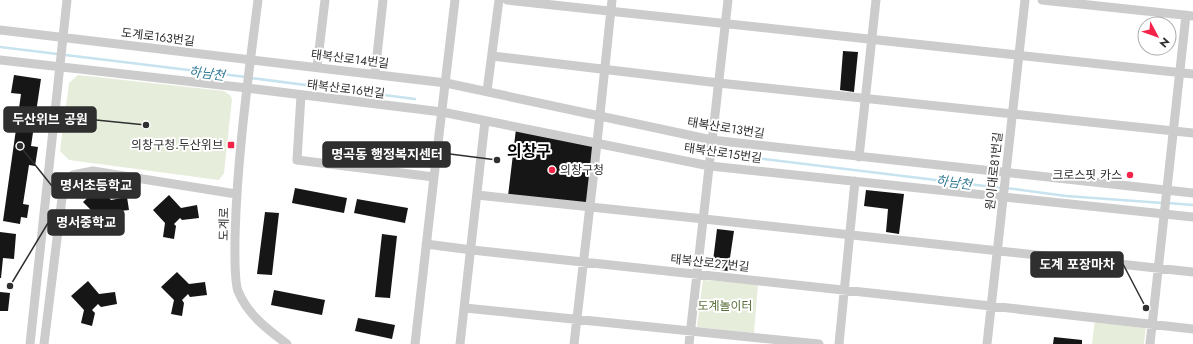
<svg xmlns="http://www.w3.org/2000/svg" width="1193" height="344" font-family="Jost,'Noto Sans KR',sans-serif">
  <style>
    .green { fill: #e7eddb }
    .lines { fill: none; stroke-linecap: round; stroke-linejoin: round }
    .stream { stroke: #c6e3ef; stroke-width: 2.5 }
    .building { fill: #161616 }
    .minor { stroke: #ccc; stroke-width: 9 }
    .poi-dot { fill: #f4234a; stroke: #fff; stroke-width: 1.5 }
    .labels { text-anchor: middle; stroke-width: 4; stroke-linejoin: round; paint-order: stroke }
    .street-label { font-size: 12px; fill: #2f2f2f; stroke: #fff }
    .poi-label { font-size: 12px; fill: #2f2f2f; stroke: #fff; text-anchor: end }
    .park-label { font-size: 12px; fill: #586e38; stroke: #fff }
    .water-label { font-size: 13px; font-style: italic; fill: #367d98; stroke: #fff }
    .district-label { font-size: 16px; font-weight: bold; fill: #000; stroke: #fff }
    .leader { fill: none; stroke: #2f2f2f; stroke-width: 1.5 }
    .callout-dot { fill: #2f2f2f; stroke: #fff; stroke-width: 1.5 }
    .callout { fill: #2f2f2f; stroke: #2f2f2f; stroke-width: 1.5 }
    .callout-label { font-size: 13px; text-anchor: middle; font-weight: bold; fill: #fff }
  </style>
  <rect width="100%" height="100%" fill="#fff"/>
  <path class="green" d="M78 75 224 91 230 95 232 99 224 173 219 180 69 160 60 151 69 83Z
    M703 280 758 284 754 333 697 327Z
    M1095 319 1146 325 1144 344H1092Z"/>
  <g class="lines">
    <path class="stream" d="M0 47 246 77
      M251 78 415 99
      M715 153 1001 188
      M1006 188 1066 196 1163 203
      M1168 203 1193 205"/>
  </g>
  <path class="building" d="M843 51 858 52 854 92 840 90Z
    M14 75 41 79 31 146 38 147 35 166 29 165 23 204 29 205 27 218 21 217 20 224 3 221 21 94 11 93Z
    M516 129 596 145 589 204 508 196Z
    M99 187 111 200 127 197 129 210 112 212 110 210 104 216 106 218 104 231 93 229 96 215 83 202Z
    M295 188 347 198 344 213 292 203Z
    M866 190 904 194 899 234 886 232 888 209 864 206Z
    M169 195 181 208 197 205 199 218 182 220 180 218 174 224 176 226 174 239 163 237 165 223 153 210Z
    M357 199 408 208 405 223 354 213Z
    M265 212 279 213 272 275 257 274Z
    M717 229 734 231 728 271 712 269Z
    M0 232 16 234 14 259 3 258 1 278H0Z
    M382 234 397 236 390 298 375 297Z
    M177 272 189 284 205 282 207 295 190 297 188 294 182 300 184 303 182 316 171 314 174 300 161 287Z
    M88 281 99 294 115 292 117 304 101 307 98 304 92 310 95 313 92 326 81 323 84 310 71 296Z
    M274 290 325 300 322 315 271 305Z
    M0 292 10 293 8 311H0Z
    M358 318 395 325 392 339 355 331Z
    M1054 337 1082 340V344H1053Z"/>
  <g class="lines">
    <path class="minor" d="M258 0C248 79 237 158 235 237 235 249 234 281 238 291 248 315 267 329 287 344
      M507 0 1193 74
      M1042 0 1193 16
      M0 30 446 83 712 140 1193 193
      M492 56 719 83 1193 133
      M0 60 247 88 442 112 710 166 1193 217
      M317 67 325 0
      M375 74 383 0
      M487 91 499 0
      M301 95 297 160 434 177
      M859 157 876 0
      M477 195 704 219 1193 272
      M426 244 472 250 991 306 1193 329
      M465 308 819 344
      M30 344 67 0
      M44 344 64 182 73 175 93 171 236 194
      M415 344 434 177 455 0
      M460 344 485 121
      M574 344 594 171 612 0
      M689 344 728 0
      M839 344 855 181
      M987 344 1025 0
      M1150 344 1186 15"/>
  </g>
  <g class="poi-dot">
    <rect x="227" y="141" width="8" height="8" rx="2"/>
    <circle cx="552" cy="170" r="4"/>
    <circle cx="1130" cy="175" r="4"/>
  </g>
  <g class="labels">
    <g class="street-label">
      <text transform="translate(158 37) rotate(7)" y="4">도계로163번길</text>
      <text transform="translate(350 59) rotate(7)" y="4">태복산로14번길</text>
      <text transform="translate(346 89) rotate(7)" y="4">태복산로16번길</text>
      <text transform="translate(726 128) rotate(9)" y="4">태복산로13번길</text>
      <text transform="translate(723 153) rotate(8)" y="4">태복산로15번길</text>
      <text transform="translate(994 171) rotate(-84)" y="4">원이대로81번길</text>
      <text transform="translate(224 224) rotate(-89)" y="4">도계로</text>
      <text transform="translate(710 263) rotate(6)" y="4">태복산로27번길</text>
    </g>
    <g class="poi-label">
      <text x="223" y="149">의창구청.두산위브</text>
      <text x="560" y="174" text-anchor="start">의창구청</text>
      <text x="1122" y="179">크로스핏 카스</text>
    </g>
    <g class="park-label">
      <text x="725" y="310">도계놀이터</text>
    </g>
    <g class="water-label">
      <text transform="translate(207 73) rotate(7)" y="5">하남천</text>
      <text transform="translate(954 182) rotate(7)" y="5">하남천</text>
    </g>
    <g class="district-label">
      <text x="529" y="157">의창구</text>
    </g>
  </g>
  <path class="leader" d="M146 125L96 120M497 160L450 154M20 146L52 186M10 286L48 223M1146 308L1123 264"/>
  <g class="callout-dot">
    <circle cx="146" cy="125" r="4"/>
    <circle cx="497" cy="160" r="4"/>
    <circle cx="20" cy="146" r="4"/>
    <circle cx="10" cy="286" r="4"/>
    <circle cx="1146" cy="308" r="4"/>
  </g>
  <g class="callout">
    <rect x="4" y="107" width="92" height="25" rx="4"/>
    <rect x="323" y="142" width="127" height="25" rx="4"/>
    <rect x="52" y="173" width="88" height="25" rx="4"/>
    <rect x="48" y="210" width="76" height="25" rx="4"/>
    <rect x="1031" y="252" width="92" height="25" rx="4"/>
  </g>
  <g class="callout-label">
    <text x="50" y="124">두산위브 공원</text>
    <text x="387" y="159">명곡동 행정복지센터</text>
    <text x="96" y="190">명서초등학교</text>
    <text x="86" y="227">명서중학교</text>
    <text x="1077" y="269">도계 포장마차</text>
  </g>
  <g transform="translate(1157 36) rotate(131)"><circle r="19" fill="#ffffff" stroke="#acacac"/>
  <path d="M0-3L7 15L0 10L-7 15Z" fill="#f4234a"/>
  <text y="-6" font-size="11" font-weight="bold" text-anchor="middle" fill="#2f2f2f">N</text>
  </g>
</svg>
